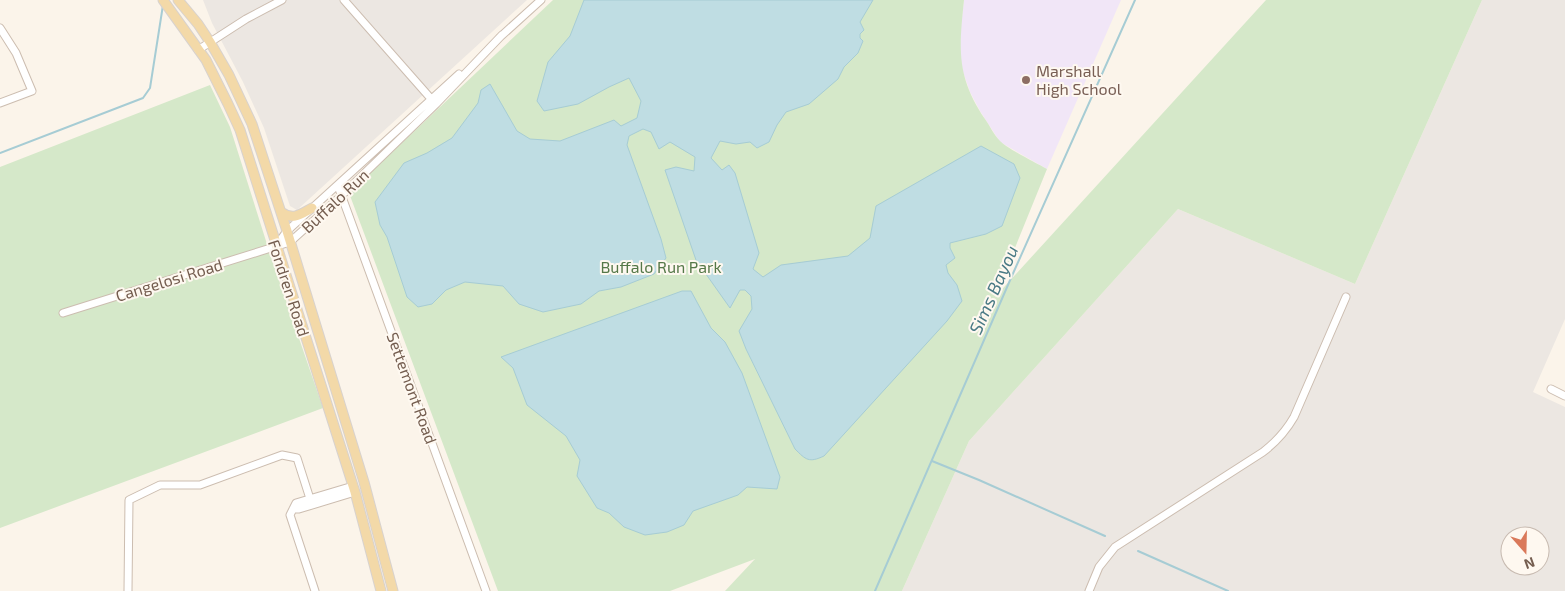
<svg xmlns="http://www.w3.org/2000/svg" width="1565" height="591" font-family="'Exo 2',sans-serif">
  <style>
    .industrial { fill: #ece7e2; fill-rule: evenodd }
    .education { fill: #f1e6f7 }
    .green { fill: #d5e8c9 }
    .water { fill: #bfdde3; stroke: #a6ccd4 }
    .lines { fill: none; stroke-linecap: round; stroke-linejoin: round }
    .stream { stroke: #a6ccd4; stroke-width: 2 }
    .minor-casing { stroke: #ccbdb0; stroke-width: 9 }
    .major-casing { stroke: #d8d2ce; stroke-width: 11 }
    .minor { stroke: #fff; stroke-width: 7 }
    .major { stroke: #f3d9a8; stroke-width: 9 }
    .education-dot { fill: #8d6e63; stroke: #fef8f0; stroke-width: 2 }
    .labels { text-anchor: middle; stroke-width: 4; stroke-linejoin: round; paint-order: stroke }
    .education-label { font-size: 16px; fill: #785e54; stroke: #fef8f0; text-anchor: start }
    .street-label { font-size: 16px; fill: #745d4f; stroke: #fef8f0 }
    .park-label { font-size: 16px; fill: #557848; stroke: #fef8f0 }
    .water-label { font-size: 18px; font-style: italic; fill: #4a7a85; stroke: #fef8f0 }
  </style>
  <rect width="100%" height="100%" fill="#fbf4ea"/>
  <path class="industrial" d="M203 0H527L297 210 290 206 264 128 243 82 212 23Z
    M1482 0H1565V319L1533 392 1565 407V591H902L969 441 1178 209 1355 284ZM1510 536H1540V566H1510Z"/>
  <path class="education" d="M964 0H1121L1047 169 1000 142 980 111 970 92 962 69 959 43Z"/>
  <path class="green" d="M553 0H964C959 49 956 76 985 119 990 126 994 135 1000 141 1008 149 1036 163 1047 169L995 297 1266 0H1482L1355 284 1178 209 969 441 902 591H725L755 559 670 591H498L349 193Z
    M210 85 230 127 272 260 323 408 0 528V167Z"/>
  <path class="water" d="M584 0H873L860 22 864 30 860 34V38L863 41 858 53 844 67 838 79 809 104 786 112 777 125 769 142 757 148 750 142 736 144 720 141 711 158 722 170 729 165 735 173 759 253 753 269 763 277 781 265 848 256 870 238 876 206 981 146 1014 164 1020 178 1002 226 986 234 950 243V248L955 258 946 265 948 273 957 285 962 301 947 321 824 456C809 463 806 460 795 449L746 349 739 331 752 309 751 296 745 290H740L730 308 696 260 665 170 676 167 694 171 695 157 670 142 659 149 651 132 643 129 629 136 627 145 661 239 666 258 654 274 621 287 599 291 581 304 543 312 519 304 503 286 465 282 446 290 432 304 418 307 407 297 387 237 380 225 375 202 404 163 427 153 452 138 478 103 481 90 490 84 517 131 530 139 560 141 614 120 621 126 637 118 641 101 629 78 609 87 578 104 544 111 537 101 548 62 570 36Z
    M682 291H691L711 328 725 342 742 373 780 477 777 489 747 487 738 495 693 511 684 525 667 532 645 535 624 527 609 513 597 508 577 476 580 460 566 436 527 405 513 368 501 357Z"/>
  <g class="lines">
    <path class="stream" d="M0 153 143 98 150 88 163 5
      M932 461 979 480 1105 536
      M1138 551 1228 591
      M875 591 1011 278 1135 0"/>
    <g class="minor-casing">
      <path id="minor" d="M344 0 433 101
        M0 28 16 53 32 91 0 103
        M499 38 541 0
        M198 50 246 19 282 0
        M338 186 486 591
        M276 246 287 231 459 74
        M63 313 290 242 341 196 436 104 502 35
        M1551 389 1565 396
        M293 509H299L355 492
        M128 591 129 500 160 485H200L282 455 297 458 312 505
        M315 591 290 515 296 503 353 486
        M1089 591 1099 567 1115 547 1263 452C1276 442 1286 431 1294 417L1346 297"/>
    </g>
    <g class="major-casing">
      <path id="major" d="M163 0 206 60 228 104 240 130 355 492 381 591
        M178 0 198 24 210 42 229 75 252 124 287 231 364 482 393 591
        M281 212C293 221 301 214 312 208"/>
    </g>
    <use href="#minor" class="minor"/>
    <use href="#major" class="major"/>
  </g>
  <circle class="education-dot" cx="1026" cy="80" r="5"/>
  <g class="labels">
    <g class="education-label">
      <text x="1036" y="77">Marshall<tspan x="1036" dy="18">High School</tspan></text>
    </g>
    <g class="street-label">
      <text transform="translate(335 201) rotate(-43)" y="6">Buffalo Run</text>
      <text transform="translate(169 280) rotate(-17)" y="6">Cangelosi Road</text>
      <text transform="translate(289 288) rotate(72)" y="6">Fondren Road</text>
      <text transform="translate(412 388) rotate(70)" y="6">Settemont Road</text>
    </g>
    <g class="park-label">
      <text x="661" y="273">Buffalo Run Park</text>
    </g>
    <g class="water-label">
      <text transform="translate(994 290) rotate(-66)" y="6">Sims Bayou</text>
    </g>
  </g>
  <g transform="translate(1525 551) rotate(160)"><circle r="24" fill="#fef8f0" stroke="#c7bab0"/>
  <path d="M0-4L9 19L0 12L-9 19Z" fill="#da795a"/>
  <text y="-8" font-size="14" font-weight="bold" text-anchor="middle" fill="#745d4f">N</text>
  </g>
</svg>
